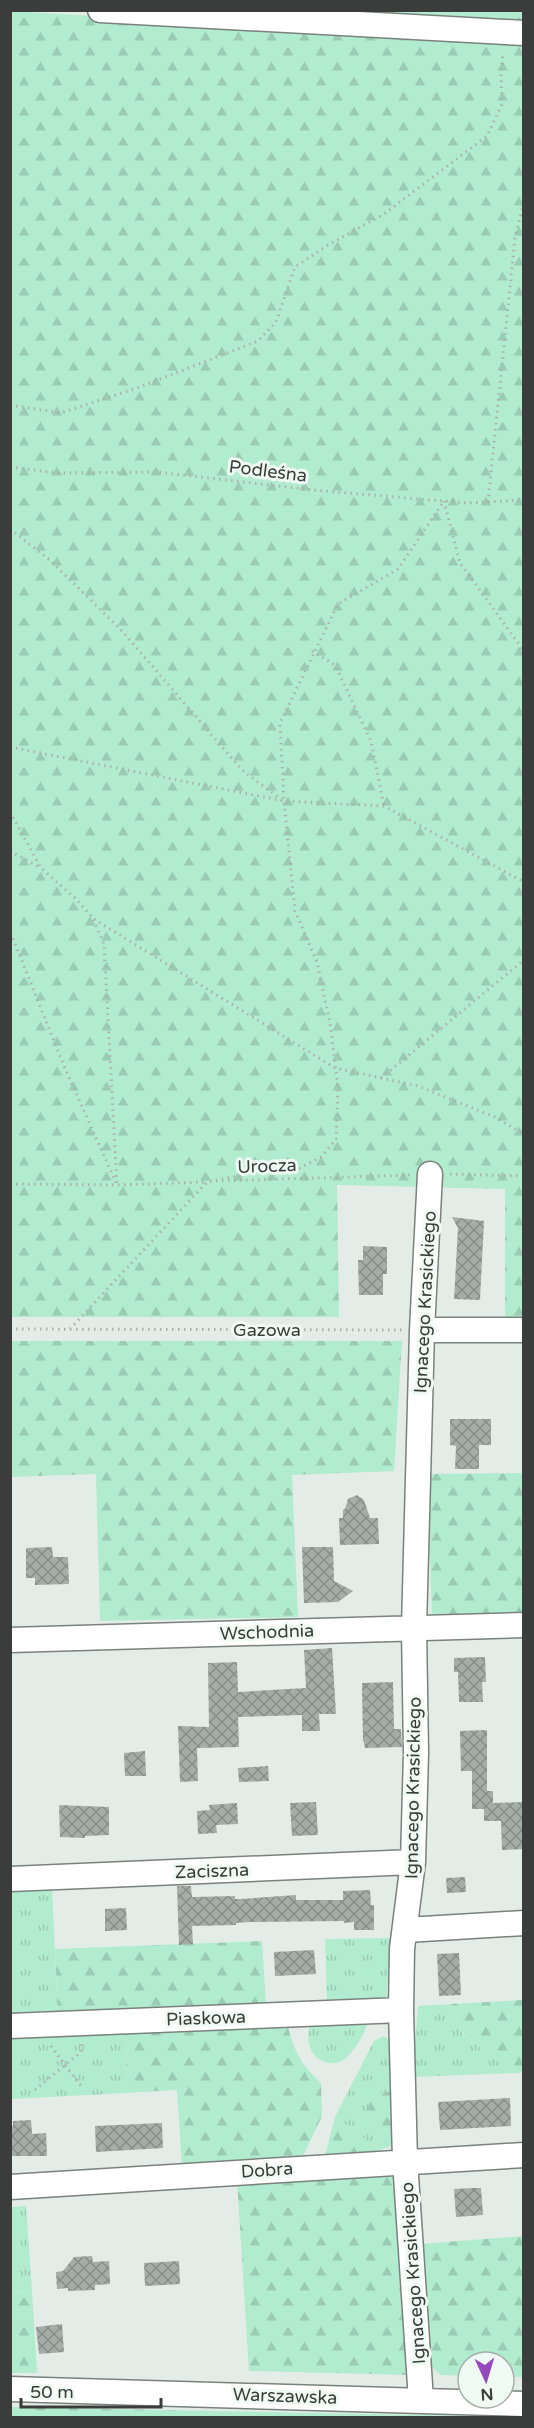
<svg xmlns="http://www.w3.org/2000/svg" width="534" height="2428" font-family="'Varela Round',sans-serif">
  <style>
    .grass { fill: url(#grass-tufts) }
    .forest { fill: url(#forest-firs) }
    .building { fill: url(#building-cross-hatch) }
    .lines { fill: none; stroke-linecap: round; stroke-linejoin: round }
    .minor-casing { stroke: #79827d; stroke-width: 27 }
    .path { stroke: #abb2ae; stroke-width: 3; stroke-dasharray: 1.5 4.5; stroke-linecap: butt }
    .minor { stroke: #fff; stroke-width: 24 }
    .labels { text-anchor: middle; stroke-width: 6; stroke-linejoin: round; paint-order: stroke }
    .street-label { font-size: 18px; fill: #3a3d3b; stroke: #f0faf5 }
  </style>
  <defs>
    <pattern id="grass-tufts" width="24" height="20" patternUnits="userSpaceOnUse" patternTransform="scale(1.5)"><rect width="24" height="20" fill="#b2eccf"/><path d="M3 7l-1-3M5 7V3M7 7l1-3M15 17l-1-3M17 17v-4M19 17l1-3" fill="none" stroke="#9acbb3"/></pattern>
    <pattern id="forest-firs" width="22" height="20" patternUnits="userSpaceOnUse" patternTransform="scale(1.5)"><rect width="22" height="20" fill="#b2eccf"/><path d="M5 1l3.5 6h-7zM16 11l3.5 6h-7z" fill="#9acbb3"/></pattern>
    <pattern id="building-cross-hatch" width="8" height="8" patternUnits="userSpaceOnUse" patternTransform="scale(1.5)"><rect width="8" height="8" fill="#a4ada8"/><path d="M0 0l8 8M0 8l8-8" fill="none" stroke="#878e8a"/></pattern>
  </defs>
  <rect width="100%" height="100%" fill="#e3ece7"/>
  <path class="grass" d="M52 1887 58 2015 11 2016 10 1889Z
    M391 1938 386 2001 327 2004 325 1939Z
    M451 2004 462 2033 478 2046 519 2073 412 2077 418 2006Z
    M369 2019C366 2032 350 2062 335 2063 310 2064 304 2041 311 2022Z
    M126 2028 127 2093 11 2099V2034Z
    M383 2036 394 2042 397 2130 391 2146 380 2150 335 2117 374 2041Z
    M26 2206 32 2291 11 2292V2207Z"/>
  <path class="forest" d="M10 11 438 37 523 40V1319L505 1318V1189L337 1185 339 1317H11Z
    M257 11H523V27Z
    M10 1341H402L394 1471 292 1475 298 1617 100 1621 96 1474 11 1477Z
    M523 1473V1613L432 1614 427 1474Z
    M262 1941 266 2005 58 2015 55 1949Z
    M523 2000V2072L519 2073 478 2046 462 2032 451 2004Z
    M287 2024C295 2052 299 2062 321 2083L322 2116 302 2158 182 2166 177 2090 127 2093 126 2028Z
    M381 2092H395L397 2130C375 2127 362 2119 371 2096Z
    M335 2117 380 2150 363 2156 325 2157Z
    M397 2169 411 2375 249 2371 237 2180Z
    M523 2236V2377H504V2362H468V2376L441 2375 426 2362 421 2244Z
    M32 2291 37 2373H11V2292Z
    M10 2407H11L520 2417 11 2418Z"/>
  <path class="building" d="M452 1217 484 1221 480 1300 454 1299 458 1228Z
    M363 1246 387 1247V1274H383V1295H359L358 1260H363Z
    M450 1419H491V1445H479V1469H455L456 1446 450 1445Z
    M357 1495 364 1500 370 1518H378L379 1544 340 1545 339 1518H343V1510L345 1509 348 1499Z
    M52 1547 53 1557H68L69 1584 35 1585V1578H26V1548Z
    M302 1547H333L334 1581 353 1591 338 1602 304 1603Z
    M332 1648 336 1714H319L320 1731H302V1715L238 1717 239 1747 197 1748 198 1781 180 1782 178 1726 209 1727 208 1663 237 1662 238 1692 306 1688 304 1650Z
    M485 1657 486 1682H482L483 1702H459L458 1672H454V1658Z
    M393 1682 394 1729H401L402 1747 365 1748 364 1742H363L362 1683Z
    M487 1730V1791H493V1803L524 1802V1849L502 1850 501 1821H484V1809H472V1771H461L460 1731Z
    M145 1751 146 1776H125L124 1753Z
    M268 1766 269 1781 239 1782 238 1768Z
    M316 1802 318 1835 292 1836 290 1803Z
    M237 1803 238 1824 216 1825 217 1833 198 1834 197 1811 210 1810 209 1805Z
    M59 1805 109 1807V1835L85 1836V1838L60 1837Z
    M465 1877 466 1892 447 1893 446 1878Z
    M177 1886H191L192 1897 235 1896V1899H241L296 1895V1900H343V1891L370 1890 371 1905H374V1930H354V1922L344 1923V1921L249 1922 236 1923V1925L192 1926 193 1944 179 1945Z
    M126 1908 127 1930 105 1931V1909Z
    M314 1950 316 1974 275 1976 274 1952Z
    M459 1953 461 1995 439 1996 437 1954Z
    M510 2098 511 2126 440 2130 438 2102Z
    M31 2120 32 2134 46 2133 47 2156H10V2126H13V2121Z
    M162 2123 163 2148 96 2152 95 2126Z
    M473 2188H481L483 2215 456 2217 454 2189Z
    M92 2256 93 2262 109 2261 110 2284 95 2285V2290L68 2291V2288L57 2289 56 2272 63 2271 74 2257Z
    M179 2261 180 2284 145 2286 144 2263Z
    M62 2324 64 2352 39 2354 36 2327Z"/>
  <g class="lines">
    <g class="minor-casing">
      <path id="minor" d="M100 10 524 33
        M422 1330H524
        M10 1640 524 1625
        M10 1879 413 1862
        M406 1930 524 1923
        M10 2026 401 2010
        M10 2187 524 2155
        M10 2389 524 2404
        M421 2400 405 2161 401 2010 402 1949 413 1862 416 1753 414 1628 422 1330 430 1174"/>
    </g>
    <path class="path" d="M10 405 61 413 137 388 258 341 276 322 295 267 328 245 384 214 487 136 502 104 501 77 503 53
      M10 467 57 473 157 472 313 490 466 503 524 500
      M444 501 460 563 524 651
      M488 502 515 238 524 202
      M10 529 51 561 122 631 242 770 282 800
      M312 651 335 665 371 741 384 806
      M10 747 284 801 384 806 524 882
      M10 812 41 868 76 899 92 917 104 944 117 1185 64 1066 10 931
      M10 851 39 867
      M94 919 335 1068 418 1086 495 1117 524 1134
      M381 1078 524 960
      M450 1174 524 1176
      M216 1181 411 1175
      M10 1184 117 1185 207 1182
      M10 1329 403 1330
      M70 1329 207 1182 253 1173 298 1169 321 1157 336 1139 338 1087 330 1023 317 962 295 911 284 801 280 723 338 604 398 569 444 501
      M51 2046 83 2089
      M35 2090 81 2052 82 2044"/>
    <use href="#minor" class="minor"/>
  </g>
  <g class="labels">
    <g class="street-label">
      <text transform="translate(268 471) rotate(7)" y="6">Podleśna</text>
      <text transform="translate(267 1166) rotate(-2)" y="6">Urocza</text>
      <text transform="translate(425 1302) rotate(-87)" y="6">Ignacego Krasickiego</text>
      <text x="267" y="1336">Gazowa</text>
      <text transform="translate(267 1632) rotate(-2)" y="6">Wschodnia</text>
      <text transform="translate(413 1788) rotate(-89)" y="6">Ignacego Krasickiego</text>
      <text transform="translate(212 1871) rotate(-2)" y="6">Zaciszna</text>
      <text transform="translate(206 2018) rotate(-2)" y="6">Piaskowa</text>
      <text transform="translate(267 2170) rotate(-4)" y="6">Dobra</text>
      <text transform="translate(413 2273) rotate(-94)" y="6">Ignacego Krasickiego</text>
      <text transform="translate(285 2396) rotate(2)" y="6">Warszawska</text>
    </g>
  </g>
  <rect width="534" height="2428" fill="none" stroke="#3a3d3b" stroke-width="24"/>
  <g transform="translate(486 2380) rotate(176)"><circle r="28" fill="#f0faf5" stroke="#a7aeab" stroke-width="1.5"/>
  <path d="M0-4.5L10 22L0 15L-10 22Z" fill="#974abb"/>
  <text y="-9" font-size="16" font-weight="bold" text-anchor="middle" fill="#3a3d3b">N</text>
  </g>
  <path d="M21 2398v9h140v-9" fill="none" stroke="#3a3d3b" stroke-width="3"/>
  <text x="30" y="2398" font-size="18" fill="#3a3d3b" stroke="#f0faf5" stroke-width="4.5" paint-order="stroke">50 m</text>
</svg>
